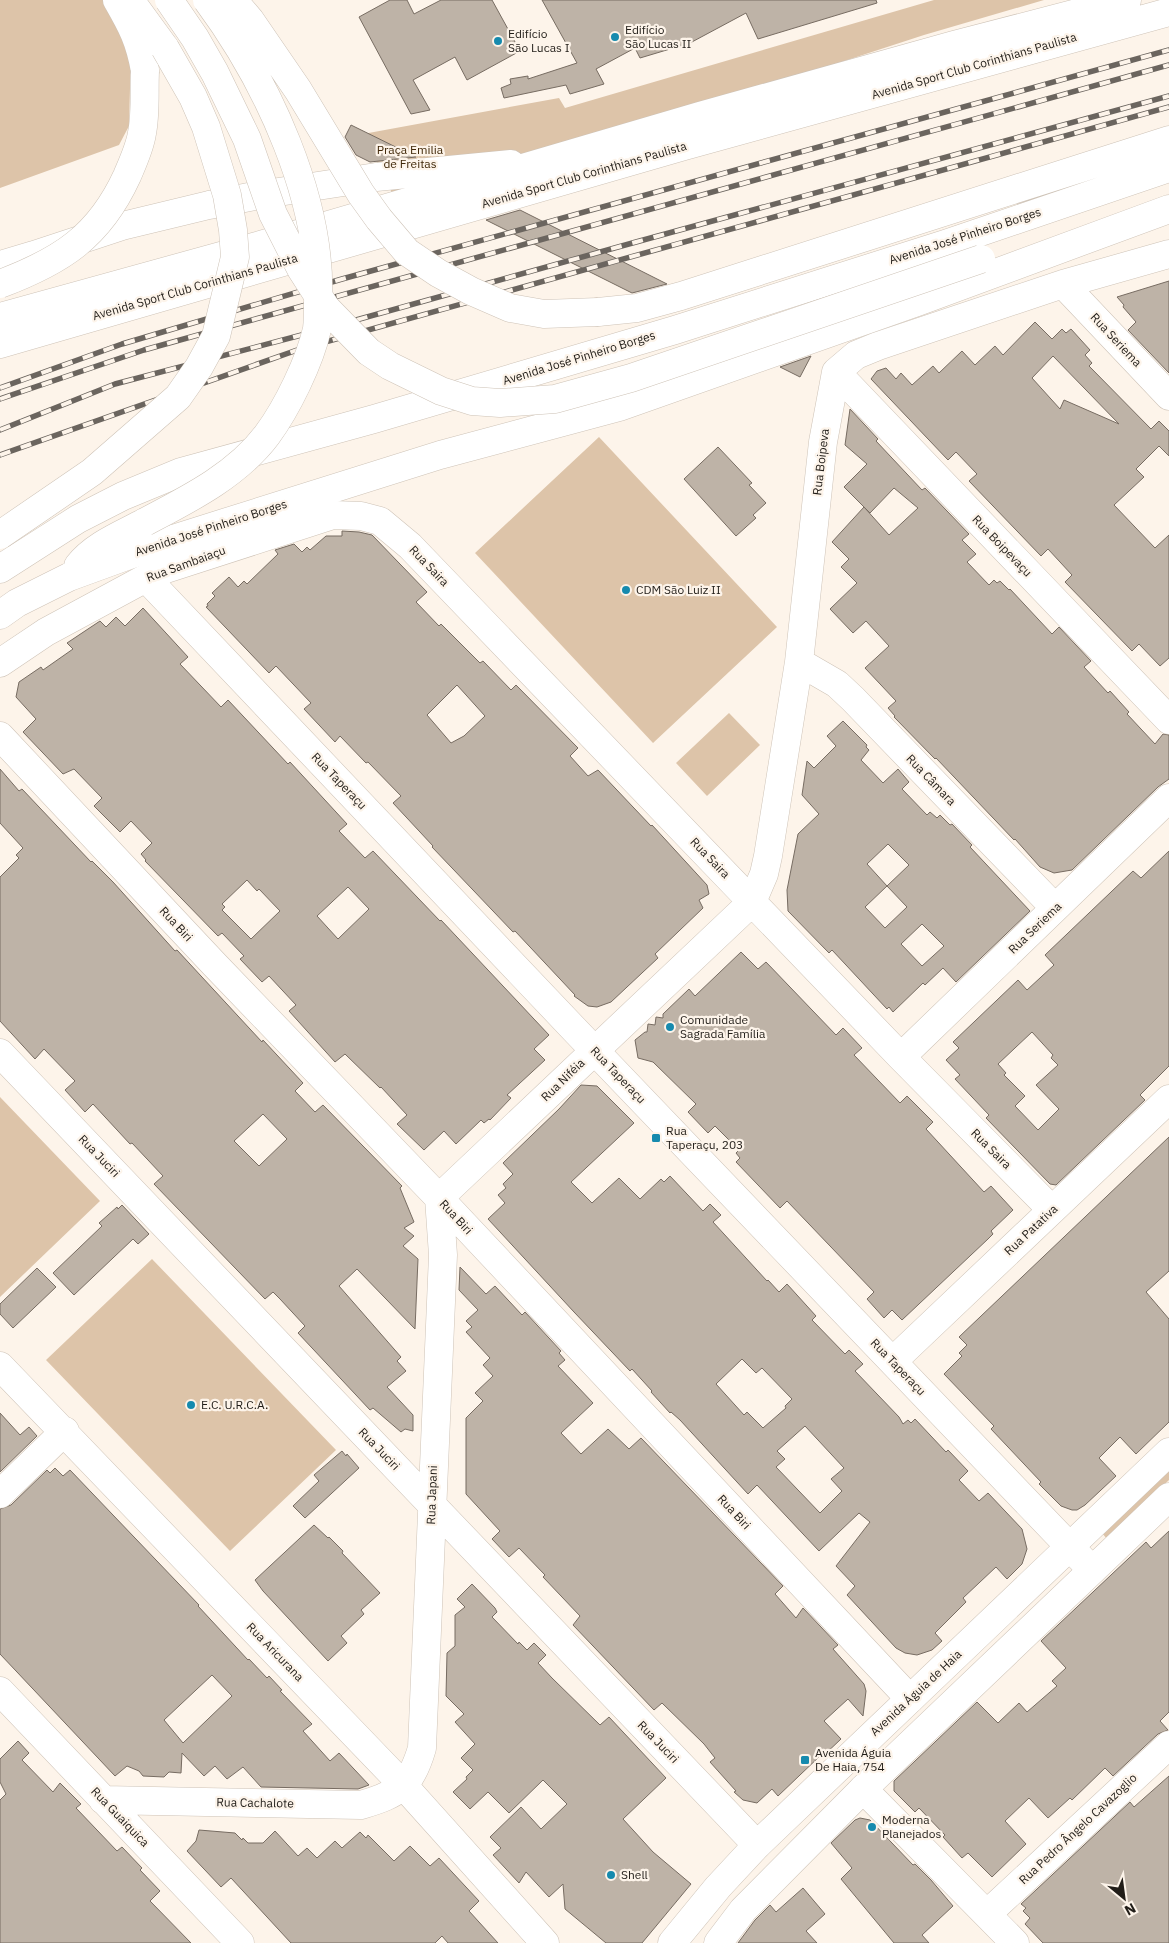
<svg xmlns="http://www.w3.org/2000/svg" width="1169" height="1943" font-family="'IBM Plex Sans',sans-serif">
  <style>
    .green { fill: #ddc4a9 }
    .building { fill: #beb3a7; stroke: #776c62; fill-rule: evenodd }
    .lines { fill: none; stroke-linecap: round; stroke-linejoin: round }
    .minor-casing { stroke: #cec3b7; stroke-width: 29 }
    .major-casing { stroke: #cec3b7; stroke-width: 29 }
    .highway-casing { stroke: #cec3b7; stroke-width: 29 }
    .minor { stroke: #fff; stroke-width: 28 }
    .major { stroke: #fff; stroke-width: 28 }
    .highway { stroke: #fff; stroke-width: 28 }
    .rail-casing { stroke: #6b655f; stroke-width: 5.5 }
    .rail { stroke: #fdf4ea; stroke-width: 4; stroke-dasharray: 11; stroke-linecap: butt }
    .major-bridge-casing { stroke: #cec3b7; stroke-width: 29; stroke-linecap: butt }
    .highway-bridge-casing { stroke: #cec3b7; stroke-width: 29; stroke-linecap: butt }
    .major-bridge { stroke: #fff; stroke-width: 28 }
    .highway-bridge { stroke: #fff; stroke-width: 28 }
    .poi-dot { fill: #168aae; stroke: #fdf4ea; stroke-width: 2 }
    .labels { text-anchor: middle; stroke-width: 4.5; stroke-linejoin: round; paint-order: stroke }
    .poi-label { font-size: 12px; fill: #211d18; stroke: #fdf4ea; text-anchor: start }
    .street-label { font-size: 12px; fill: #211d18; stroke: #fdf4ea }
    .park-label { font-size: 12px; fill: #3f2707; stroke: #fdf4ea }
  </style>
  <rect width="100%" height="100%" fill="#fdf4ea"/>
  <path class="green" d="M0 0H110L131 51 129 126 119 145 0 188Z
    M934 0H1044L924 35 789 79 393 195 363 134 559 98 565 108Z
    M599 437 777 627 653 743 475 553Z
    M729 713 760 745 707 796 676 763Z
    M0 1097 100 1201 0 1297Z
    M152 1259 336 1450 230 1551 46 1360Z
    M1169 1469V1480L1107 1539 1102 1533Z"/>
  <path class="building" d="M390 0H407L414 14 441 0H492L520 51 467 80 455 57 413 80 430 110 411 114 359 17Z
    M542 0H876L877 3 758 39 746 13 690 43 640 58 635 48 596 69 604 84 570 94 566 85 504 98 501 88 511 84 510 79 528 76V79L577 63Z
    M351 125 416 157 370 162 356 155 345 137Z
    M520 210 667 284 632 293 486 220Z
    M1169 281V373L1128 330 1136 322 1123 307 1124 305 1117 297Z
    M1035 322 1052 339 1062 329 1066 333 1071 329 1090 350 1085 355 1092 363 1089 366 1151 429 1159 421 1169 431V456L1159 446 1136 469 1144 477 1114 505 1155 548 1169 535V658L1160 666 1139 644 1132 651 1065 582 1072 575 1048 549 1041 556 969 481 977 474 956 452 948 460 871 379 877 371 886 368 896 379 901 373 912 385 933 366 939 373 962 351 975 365 995 346 1003 355ZM1053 356 1119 424 1064 400 1060 409 1032 378Z
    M811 356 800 377 780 367Z
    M850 409 878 439 876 441 922 490 925 488 969 534 962 540 976 554 967 562 989 585 994 580 997 583 1000 581 1009 590 1010 589 1052 634 1059 627 1091 661 1084 667 1108 693 1110 691 1129 712 1127 714 1155 744 1163 734 1169 735V779L1158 787 1072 870 1054 873 1040 867 1015 839 1014 840 936 758 935 759 894 717 895 716 888 708 896 701 865 668 889 646 866 621 853 633 830 609 857 583 841 567 849 559 832 542 864 507 889 535 918 508 894 488 870 513 844 487 867 464 845 445Z
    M718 447 752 483 749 485 766 503 753 515 756 518 736 536 684 479Z
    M342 531 359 532 372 535 427 592 416 602 439 626 441 624 480 663 483 661 511 690 516 685 578 748 570 756 588 776 598 770 651 826 652 825 707 885 709 894 699 900 703 908 655 954 658 958 611 1002 597 1007 588 1006 574 996 575 995 515 931 513 932 432 847 433 846 393 803 401 796 368 762 366 763 340 736 335 742 304 709 311 703 276 666 269 673 206 607 208 606 207 604 215 596 212 593 229 577 238 587 244 581 247 584 278 554 275 550 294 544 302 552 307 547 310 550 326 536H342ZM457 685 485 716 464 736 451 743 427 715Z
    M143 608 188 657 180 664 221 707 228 700 288 764 290 762 347 824 339 831 365 858 373 851 440 921 441 920 549 1035 534 1049 545 1060 507 1095 511 1098 490 1120 489 1119 484 1123 481 1120 456 1144 444 1131 424 1150 397 1124 407 1115 381 1087 380 1088 345 1054 335 1062 289 1011 296 1005 269 976 262 982 240 959 244 956 222 933 218 936 145 861 146 860 141 854 152 843 131 821 120 832 94 806 102 798 74 769 63 774 23 732 36 719 16 697 19 682 41 667 43 670 73 649 67 643 100 621 106 627 116 617 125 626ZM247 880 257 891 259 889 280 911 251 939 222 910 225 907 222 904ZM348 887 369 909 338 939 317 916Z
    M843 721 867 745 866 747 869 750 861 760 883 783 898 769 909 782 902 789 927 815 930 812 937 818 940 815 950 825 952 824 972 845 970 847 1030 911 956 982 943 968 925 985 923 983 893 1012 889 1007 887 1009 832 950 829 953 788 911 787 890 798 834 819 814 802 795 807 761 814 768 836 746 827 736ZM888 844 909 865 887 886 867 864ZM887 886 907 907 885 928 865 907ZM922 924 944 946 922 966 901 944Z
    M0 769 19 791 22 789 91 862 92 861 113 882 175 951 177 950 262 1042 263 1040 303 1083 295 1091 315 1112 323 1105 402 1186 400 1188 414 1222 404 1228 414 1236 403 1246 418 1259 415 1329 357 1269 339 1286 401 1357 397 1361 406 1371 387 1387 413 1415V1431L405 1429 401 1432 373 1408 370 1410 298 1333 305 1326 280 1299 273 1292 265 1299 154 1184 163 1176 132 1143 130 1144 93 1104 85 1112 65 1090 75 1081 44 1049 35 1059 0 1021V877L19 858 16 855 23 848 0 823ZM263 1114 287 1139 259 1166 234 1141Z
    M1169 851V1066L1140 1095 1145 1100 1056 1185 1050 1184 986 1118 989 1115 955 1079 960 1075 946 1060 959 1048 953 1042 1018 980 1027 990 1054 965 1045 955 1133 871 1141 878ZM1032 1032 1053 1055 1051 1058 1058 1065 1036 1085 1059 1109 1038 1130 1015 1106 1025 1096 1004 1075 1006 1073 998 1064Z
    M741 952 758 969 766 962 836 1035 843 1028 862 1048 854 1055 900 1103 907 1096 933 1122 926 1129 984 1192 991 1186 1013 1210 991 1231 993 1234 988 1239 902 1320 892 1310 884 1318 867 1299 874 1292 787 1201 780 1208 736 1162 740 1158 736 1153 739 1150 715 1126 708 1133 688 1112 696 1104 653 1062 638 1058 635 1040 645 1032H647L648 1024 655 1025 656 1017 663 1018V1014L689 989 695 996Z
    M581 1085 597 1086 634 1123 571 1182 592 1203 619 1178 640 1199 661 1179 664 1182 670 1176 703 1211 710 1204 721 1215 713 1222 767 1281 768 1280 779 1292 787 1284 816 1316 812 1320 845 1354 849 1350 863 1364 855 1371 899 1417 903 1424 908 1420 911 1423 915 1419 946 1452 948 1450 968 1471 959 1480 979 1501 988 1493 1022 1529 1027 1549 1022 1564 1007 1579 996 1567 963 1598 966 1602 935 1633 942 1641 932 1650 917 1655 905 1653 896 1648 847 1595 855 1586 836 1566 870 1522 859 1513 819 1551 757 1485 748 1494 680 1420 671 1412 670 1413 651 1392 652 1391 632 1369 630 1371 574 1312 488 1219 505 1203 498 1195 506 1188 503 1184 513 1174 503 1163 559 1109ZM742 1359 756 1373 762 1368 792 1399 785 1406 786 1408 763 1428 747 1412 744 1415 716 1384ZM805 1426 844 1468 831 1479 842 1491 820 1513 776 1467 785 1459 777 1451Z
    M1169 1137V1271L1146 1292 1169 1319V1422L1136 1454 1120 1437 1099 1458 1116 1476 1085 1505 1077 1510H1072L1061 1506 1039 1484 1041 1482 991 1429 994 1426 944 1374 962 1356 959 1353 967 1345 959 1337Z
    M122 1205 149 1234 138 1244 133 1239 74 1295 53 1273 102 1226 99 1223 117 1207 118 1209Z
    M460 1267 486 1294 495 1286 522 1315 525 1312 561 1351 559 1353 565 1360 558 1366 593 1403 561 1433 581 1454 608 1429 629 1449 641 1438 783 1586 775 1594 796 1618 803 1608 838 1645 833 1649 864 1684 866 1691 863 1716 848 1699 824 1721 841 1739 822 1757 821 1755 778 1796 772 1789 757 1803 743 1800 734 1792 736 1791 710 1762 715 1758 704 1744 662 1703 654 1710 573 1625 580 1616 543 1577 545 1575 519 1548 509 1557 492 1539 500 1531 466 1494V1418L483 1401 475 1393 493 1376 483 1365 490 1358 466 1332 472 1327 466 1321 478 1310 459 1290Z
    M37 1268 56 1287 13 1328 0 1314V1304Z
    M0 1413 20 1435 29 1427 37 1436 0 1472Z
    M342 1451 346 1456 347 1454 359 1468 305 1518 293 1506 319 1481 314 1475Z
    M55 1468 63 1476 70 1470 199 1605 198 1606 248 1660 249 1659 267 1678 269 1676 282 1690 280 1691 312 1724 303 1731 330 1761 339 1753 369 1785 358 1789 261 1787 243 1767 227 1779 215 1766 204 1776 182 1753 181 1773 169 1772 164 1777 143 1776 139 1771 127 1766 115 1776 0 1654V1509L11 1505 47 1470 50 1473ZM212 1675 232 1696 183 1743 164 1720Z
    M314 1525 328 1538 329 1537 343 1551 342 1553 380 1593 361 1610 364 1614 341 1636 347 1643 328 1661 263 1591 255 1580Z
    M1169 1531V1712L1160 1721 1168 1730 1158 1734 1113 1776 1105 1768 1072 1800 1070 1798 1048 1818 1029 1798 1005 1821 1026 1844 992 1877 968 1853 962 1858 943 1837 945 1835 919 1808 915 1812 894 1791V1781L977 1702 998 1723 1019 1703 1027 1712 1057 1686 1052 1681 1066 1668 1041 1641 1146 1542 1151 1548Z
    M472 1584 495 1608 497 1612 492 1617 518 1644 519 1642 527 1650 534 1643 546 1655 538 1663 552 1678 600 1725 609 1717 666 1778 623 1819 653 1852 691 1884 642 1943H606L565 1909 563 1884 549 1897 526 1872 519 1883 493 1855 501 1848 490 1837 521 1807 541 1829 567 1804 543 1780 509 1813 488 1792 470 1809 453 1792 467 1779 466 1777 473 1770 461 1758 475 1744 455 1722 464 1714 446 1696 447 1653 455 1646V1615L465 1607 457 1599Z
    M18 1741 29 1753 22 1760 53 1792 60 1783 81 1804 76 1808 117 1851 122 1847 142 1868 140 1870 160 1891 150 1901 191 1943H0V1800L6 1794 0 1782V1759Z
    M1169 1776V1943H1043L1025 1924 1030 1918 1023 1911 1026 1908 1021 1904 1130 1802 1134 1807Z
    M860 1818 870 1820 913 1865 915 1864 931 1880 953 1906 922 1935 929 1943H894L841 1879 852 1868 831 1843 855 1820Z
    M199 1830 235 1833 242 1840 243 1838 248 1843H263L275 1831 298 1856 307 1848 317 1858 335 1841 342 1848 360 1832 366 1838 368 1835 394 1861 410 1846 430 1866 439 1858 479 1901 469 1911 498 1943H448L442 1936 435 1943H291L231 1878 221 1887 187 1851 196 1841Z
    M803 1888 825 1914 806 1931 817 1943H738L755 1920 770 1905 776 1912Z"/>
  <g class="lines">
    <g class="minor-casing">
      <path id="minor" d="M1063 284 1169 396
        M836 372 1169 720
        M146 578 572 1027 1092 1570
        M799 662 837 684 853 699 1055 908
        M0 663 46 632 146 578 166 569 333 515 361 516 380 521 410 546 901 1057 1052 1210
        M0 736 214 964 439 1198 910 1699
        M0 1053 757 1845
        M901 1057 1169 798
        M893 1361 1169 1099
        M0 1366 404 1786 545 1943
        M0 1494 65 1431
        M0 1691 240 1943
        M863 1789 1015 1943
        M103 1800 361 1805C399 1794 411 1786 422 1748L443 1255 439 1198 752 902 764 874 768 856 799 662 823 442 836 372 856 355 878 346 1063 284 1169 254
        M987 1914 1169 1745"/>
    </g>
    <g class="major-casing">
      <path id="major" d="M130 0 165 48
        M0 265 34 255 122 226 209 205 259 195 376 177 511 164
        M598 312 637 308 681 296 1169 140
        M78 566C94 545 123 534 145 522
        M0 569 78 519 123 496 181 472 374 419 675 330 945 244 1169 168
        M0 615 17 603 69 577 176 538 440 455 619 407 917 302 1169 209
        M672 1943 718 1887 757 1845 1169 1452
        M718 1943 743 1910 863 1789 1169 1497"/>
    </g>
    <g class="highway-casing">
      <path id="highway" d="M117 0C132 26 140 41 145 71
        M0 317 257 246 700 116 954 45 1127 0
        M0 344 684 146 1169 12"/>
    </g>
    <use href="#minor" class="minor"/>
    <use href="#major" class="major"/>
    <use href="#highway" class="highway"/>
    <g class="rail-casing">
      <path id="rail" d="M0 388 122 344 342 279 1169 50
        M0 399 144 350 1169 65
        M0 430 115 384 313 332 636 242 1169 96
        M0 455 300 349 1169 107"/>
    </g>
    <use href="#rail" class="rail"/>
    <g class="major-bridge-casing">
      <path id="major-bridge" d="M169 0 195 38 215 73 247 139 273 214 301 269 326 308 369 352 390 366 441 391 472 401 500 403 555 399 631 378 981 259
        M233 0 250 20 298 90 361 194 379 219 407 252 438 273 471 291 510 308 544 314 598 312
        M145 522C189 499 237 475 267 435 287 408 310 361 317 329 318 321 318 311 318 303 323 200 267 81 207 0
        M0 535 92 472 178 397 199 367 216 336 235 257 233 230 227 195 206 127 193 97 165 48"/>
    </g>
    <g class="highway-bridge-casing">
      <path id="highway-bridge" d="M0 284C61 261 99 237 127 176 133 162 140 147 142 133 146 113 144 91 145 71"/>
    </g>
    <use href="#major-bridge" class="major-bridge"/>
    <use href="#highway-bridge" class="highway-bridge"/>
  </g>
  <g class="poi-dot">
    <circle cx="615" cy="37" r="5"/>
    <circle cx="498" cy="41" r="5"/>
    <circle cx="626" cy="590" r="5"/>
    <circle cx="670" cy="1027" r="5"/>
    <rect x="651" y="1133" width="10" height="10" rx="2.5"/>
    <circle cx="191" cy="1405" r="5"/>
    <rect x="800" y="1755" width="10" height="10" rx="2.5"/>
    <circle cx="872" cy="1827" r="5"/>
    <circle cx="611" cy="1875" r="5"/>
  </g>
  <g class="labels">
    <g class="poi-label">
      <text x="625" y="34">Edifício<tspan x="625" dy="14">São Lucas II</tspan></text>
      <text x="508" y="38">Edifício<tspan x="508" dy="14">São Lucas I</tspan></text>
      <text x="636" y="594">CDM São Luiz II</text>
      <text x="680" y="1024">Comunidade<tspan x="680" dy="14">Sagrada Família</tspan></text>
      <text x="666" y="1135">Rua<tspan x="666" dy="14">Taperaçu, 203</tspan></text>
      <text x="201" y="1409">E.C. U.R.C.A.</text>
      <text x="815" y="1757">Avenida Águia<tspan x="815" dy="14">De Haia, 754</tspan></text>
      <text x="882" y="1824">Moderna<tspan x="882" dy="14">Planejados</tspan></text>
      <text x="621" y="1879">Shell</text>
    </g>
    <g class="street-label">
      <text transform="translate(974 66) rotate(-16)" y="4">Avenida Sport Club Corinthians Paulista</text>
      <text transform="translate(584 175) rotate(-16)" y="4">Avenida Sport Club Corinthians Paulista</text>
      <text transform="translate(965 236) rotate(-18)" y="4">Avenida José Pinheiro Borges</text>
      <text transform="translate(195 287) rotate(-16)" y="4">Avenida Sport Club Corinthians Paulista</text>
      <text transform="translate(1116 340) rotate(47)" y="4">Rua Seriema</text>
      <text transform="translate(579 358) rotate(-17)" y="4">Avenida José Pinheiro Borges</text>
      <text transform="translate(821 462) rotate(-83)" y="4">Rua Boipeva</text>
      <text transform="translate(211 528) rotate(-18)" y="4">Avenida José Pinheiro Borges</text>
      <text transform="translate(1002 546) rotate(46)" y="4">Rua Boipevaçu</text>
      <text transform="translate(186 564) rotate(-20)" y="4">Rua Sambaiaçu</text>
      <text transform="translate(429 566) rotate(46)" y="4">Rua Saira</text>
      <text transform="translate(931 780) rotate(46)" y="4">Rua Câmara</text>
      <text transform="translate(339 781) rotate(46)" y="4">Rua Taperaçu</text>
      <text transform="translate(710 858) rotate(46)" y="4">Rua Saira</text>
      <text transform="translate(176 924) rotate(47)" y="4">Rua Biri</text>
      <text transform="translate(1035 928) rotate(-44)" y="4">Rua Seriema</text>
      <text transform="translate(618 1075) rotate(46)" y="4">Rua Taperaçu</text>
      <text transform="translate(563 1080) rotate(-44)" y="4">Rua Niféia</text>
      <text transform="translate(991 1149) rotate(45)" y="4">Rua Saira</text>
      <text transform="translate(99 1156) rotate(46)" y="4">Rua Juciri</text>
      <text transform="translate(456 1217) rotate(47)" y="4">Rua Biri</text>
      <text transform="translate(1031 1230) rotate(-43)" y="4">Rua Patativa</text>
      <text transform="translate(898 1367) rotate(46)" y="4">Rua Taperaçu</text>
      <text transform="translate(379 1449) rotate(46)" y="4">Rua Juciri</text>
      <text transform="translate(432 1495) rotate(-88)" y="4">Rua Japani</text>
      <text transform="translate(734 1512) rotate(47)" y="4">Rua Biri</text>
      <text transform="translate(275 1652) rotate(46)" y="4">Rua Aricurana</text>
      <text transform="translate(916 1693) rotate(-43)" y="4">Avenida Águia de Haia</text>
      <text transform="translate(658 1742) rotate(46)" y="4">Rua Juciri</text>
      <text transform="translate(255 1803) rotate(1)" y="4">Rua Cachalote</text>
      <text transform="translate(120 1817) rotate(46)" y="4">Rua Guaiquica</text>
      <text transform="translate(1078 1829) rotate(-43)" y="4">Rua Pedro Ângelo Cavazoglio</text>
    </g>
    <g class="park-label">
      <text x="410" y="154">Praça Emilia<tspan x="410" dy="14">de Freitas</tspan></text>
    </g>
  </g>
  <g transform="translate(1124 1898) rotate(151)" stroke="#fdf4ea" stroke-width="4" paint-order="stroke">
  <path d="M0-4L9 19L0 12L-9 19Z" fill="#211d18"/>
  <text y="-8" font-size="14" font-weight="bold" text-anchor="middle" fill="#211d18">N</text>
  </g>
</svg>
